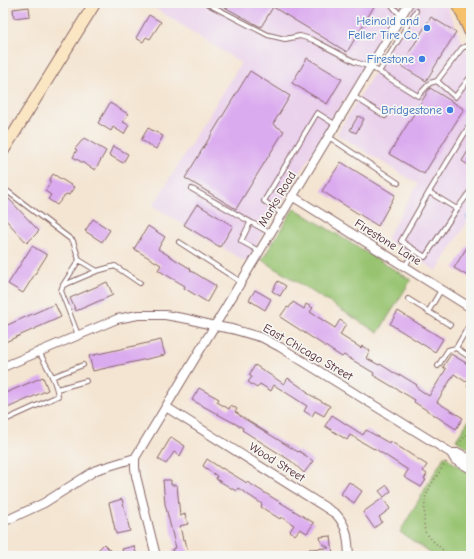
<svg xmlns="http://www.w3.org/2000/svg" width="474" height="559" font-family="'Comic Neue',sans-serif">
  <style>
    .built { fill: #ead1ec }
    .green { fill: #98c471; stroke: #71724e }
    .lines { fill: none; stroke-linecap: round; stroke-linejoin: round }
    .stream { stroke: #64b0dd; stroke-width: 2.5 }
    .building { fill: #dbabef }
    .lane-casing { stroke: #866465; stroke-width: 6 }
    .street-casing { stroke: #866465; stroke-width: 10 }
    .secondary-casing { stroke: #866465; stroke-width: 13 }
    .primary-casing { stroke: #866465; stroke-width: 14 }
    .path { stroke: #866465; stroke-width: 1.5; stroke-dasharray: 1 3; stroke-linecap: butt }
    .lane { stroke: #fff; stroke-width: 4 }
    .street { stroke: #fff; stroke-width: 8 }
    .secondary { stroke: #fbe6c4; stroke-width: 11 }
    .primary { stroke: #f5c16b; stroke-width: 12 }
    .shop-dot { fill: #3f7fe0; stroke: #f6f6f2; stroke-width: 1.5 }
    .labels { text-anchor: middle; stroke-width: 3.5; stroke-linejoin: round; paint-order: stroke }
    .shop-label { font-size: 12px; fill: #366cbe; stroke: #f6f6f2; text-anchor: end }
    .street-label { font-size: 12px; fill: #4a1f2b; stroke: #f6f6f2 }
  </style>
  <rect width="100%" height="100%" fill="#f6f6f2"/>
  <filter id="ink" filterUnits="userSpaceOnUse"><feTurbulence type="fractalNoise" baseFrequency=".025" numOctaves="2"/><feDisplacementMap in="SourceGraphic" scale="8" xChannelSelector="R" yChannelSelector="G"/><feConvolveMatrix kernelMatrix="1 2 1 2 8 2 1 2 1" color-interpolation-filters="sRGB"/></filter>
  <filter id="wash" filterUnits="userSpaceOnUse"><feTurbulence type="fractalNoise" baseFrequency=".012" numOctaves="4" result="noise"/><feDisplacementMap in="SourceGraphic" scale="16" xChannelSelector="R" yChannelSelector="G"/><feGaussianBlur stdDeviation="0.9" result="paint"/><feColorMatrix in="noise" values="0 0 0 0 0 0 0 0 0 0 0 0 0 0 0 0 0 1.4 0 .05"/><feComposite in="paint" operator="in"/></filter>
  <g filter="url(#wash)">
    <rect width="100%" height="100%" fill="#f4e5d2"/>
    <path class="built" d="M147 3H403L246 262 153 206 241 63Z
      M416 3H445L471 61V221L469 219 437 271 386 239 418 184 337 134Z"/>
    <path class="green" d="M294 208 411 280 378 333 262 260Z
      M471 417V450L456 440Z
      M445 455 452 462 471 474V556H435L400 532Z"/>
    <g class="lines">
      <path class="stream" d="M467 217 471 219"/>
    </g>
    <g id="blocks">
      <path class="building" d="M217 3H376L347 52 273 7 261 27Z
        M29 7 30 16 14 18 13 9Z
        M149 15 161 22 150 39 146 37 143 42 136 38Z
        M431 17 456 32 426 81 401 66Z
        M307 58 342 79 327 104 292 83Z
        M250 71 290 96 273 124 284 131 236 209 185 178Z
        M430 88 464 109 424 174 389 154Z
        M110 103 128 114 123 122 129 125 124 134 113 127 111 131 98 123Z
        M358 116 364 119 356 133 350 130Z
        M148 128 163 136 156 149 141 140Z
        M84 138 106 151 95 170 73 157 77 150 75 149Z
        M113 146 128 154 123 163 109 155Z
        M471 146V167L462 161Z
        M341 162 395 195 378 226 322 191Z
        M53 174 74 187 69 195 66 194 57 205 48 199 51 195 45 191 51 182 49 181Z
        M9 199 39 231 27 243 3 217V204Z
        M197 204 233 226 220 247 184 225Z
        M93 219 110 230 102 242 85 231Z
        M148 226 165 237 158 249 191 269 190 270 216 286 207 302 184 288 185 286 158 270 161 265 134 249Z
        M471 241V278L454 268Z
        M32 246 47 255 23 293 8 284Z
        M278 281 286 286 280 296 272 291Z
        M107 282 113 295 76 311 70 298Z
        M255 290 271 299 265 310 249 300Z
        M293 302 304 309 306 304 313 308 310 312 335 328 340 320 346 324 340 335 361 348 362 346 370 351 366 358 379 365 380 364 399 376V374L417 385 416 387 429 396 446 369 443 367 451 354 471 366V374L466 382 454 374 437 402 463 418 456 429 414 402 415 400 373 375 374 373 344 355 342 357 280 317 287 307 289 308Z
        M55 304 61 317 3 343V327Z
        M398 311 443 339 435 352 390 324Z
        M161 340 165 355 93 371 89 356Z
        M255 365 284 384 288 378 308 392 307 393 330 406 324 416 315 411 312 416 304 411 307 406 274 385 271 391 260 384 257 388 248 382 252 377 249 375Z
        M43 377 48 390 3 410V394Z
        M199 388 219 399 217 402 229 409 231 405 237 409 235 412 240 415V416L298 452 299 451 313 461 304 473 291 461 242 430 243 428 192 400Z
        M332 415 363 435 366 430 389 443 390 441 427 465 423 471 427 474 424 479 426 480 421 487 404 477 408 470 374 448V449L350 435 347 440 325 426Z
        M171 437 185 446 180 456 174 452 166 464 158 459Z
        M207 459 222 469V468L247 483V482L314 523 307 533 300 529 295 535 290 531 294 525 281 517 280 519 261 507 262 504 238 488 236 491 216 479 217 476 203 466Z
        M163 480H171V485H177L180 516 185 514 188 524 180 526 183 540 185 539 188 553 174 556 172 549 176 548 165 504Z
        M349 482 362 491 354 503 341 494Z
        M387 485 391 491 384 497 379 491Z
        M383 498 390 509 379 517 382 522 374 528 363 512Z
        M122 499 130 531 116 534 109 503Z
        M331 536 333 556H310L309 549 329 548 321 542 320 537Z
        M104 544 112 552 108 556H101L96 552Z
        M134 546 137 556H124L122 549Z"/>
    </g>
  </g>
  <g filter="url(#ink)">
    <use href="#blocks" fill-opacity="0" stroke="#866465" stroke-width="1"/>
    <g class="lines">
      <g class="lane-casing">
        <path id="lane" d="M206 3 268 35 285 39 300 36 313 40 355 62 371 67 418 96 430 83 437 81
          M390 3 401 16
          M471 44 462 48 437 81 455 97 471 76
          M379 72 416 11
          M353 96 385 116
          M471 123 429 192 457 209 471 190
          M329 137 398 183
          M3 188 73 241 79 260 63 285 61 291 78 335
          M192 189 270 233
          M429 192 401 241 425 257 457 209
          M282 214 264 201 317 113 336 125
          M250 223 241 241 259 251
          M179 242 241 282
          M79 260 97 271 115 266 140 283
          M405 266 415 250
          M64 285 97 271
          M408 299 450 325
          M428 312 441 290
          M471 322 456 348 471 358
          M438 366 448 350 456 348
          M52 377 83 365
          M470 386 471 384
          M57 389 86 381
          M3 421 58 396C56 380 46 365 39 352"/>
      </g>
      <g class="street-casing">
        <path id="street" d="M292 196 471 308
          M3 367 117 319 138 315H165L188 319 215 326 232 329 263 338 280 347 451 453 455 460 471 469
          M166 407 336 514C348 527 348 540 349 556
          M451 453H459L471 460
          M3 522 44 503 96 470 135 458
          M156 556 136 476 135 467V458L409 3"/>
      </g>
      <g class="secondary-casing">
        <path id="secondary" d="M3 151 95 3"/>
      </g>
      <g class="primary-casing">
        <path id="primary" d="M458 3 471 33"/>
      </g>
      <path class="path" d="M458 444 471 431
        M446 462 431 485 425 498 424 524 425 532 432 540 449 556"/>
      <use href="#lane" class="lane"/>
      <use href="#street" class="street"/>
      <use href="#secondary" class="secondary"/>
      <use href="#primary" class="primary"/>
    </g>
  </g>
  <g class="shop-dot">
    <circle cx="427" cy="28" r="4"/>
    <circle cx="422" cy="59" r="4"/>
    <circle cx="450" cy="110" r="4"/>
  </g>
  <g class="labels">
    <g class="shop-label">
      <text x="419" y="25">Heinold and<tspan x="419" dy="14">Feller Tire Co.</tspan></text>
      <text x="414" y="63">Firestone</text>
      <text x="442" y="114">Bridgestone</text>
    </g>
    <g class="street-label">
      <text transform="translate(277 199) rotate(-59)" y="4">Marks Road</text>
      <text transform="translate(388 242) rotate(32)" y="4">Firestone Lane</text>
      <text transform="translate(308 352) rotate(30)" y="4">East Chicago Street</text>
      <text transform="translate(277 462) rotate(32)" y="4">Wood Street</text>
    </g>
  </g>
  <rect width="474" height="559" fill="none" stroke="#f6f6f2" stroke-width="16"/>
</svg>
